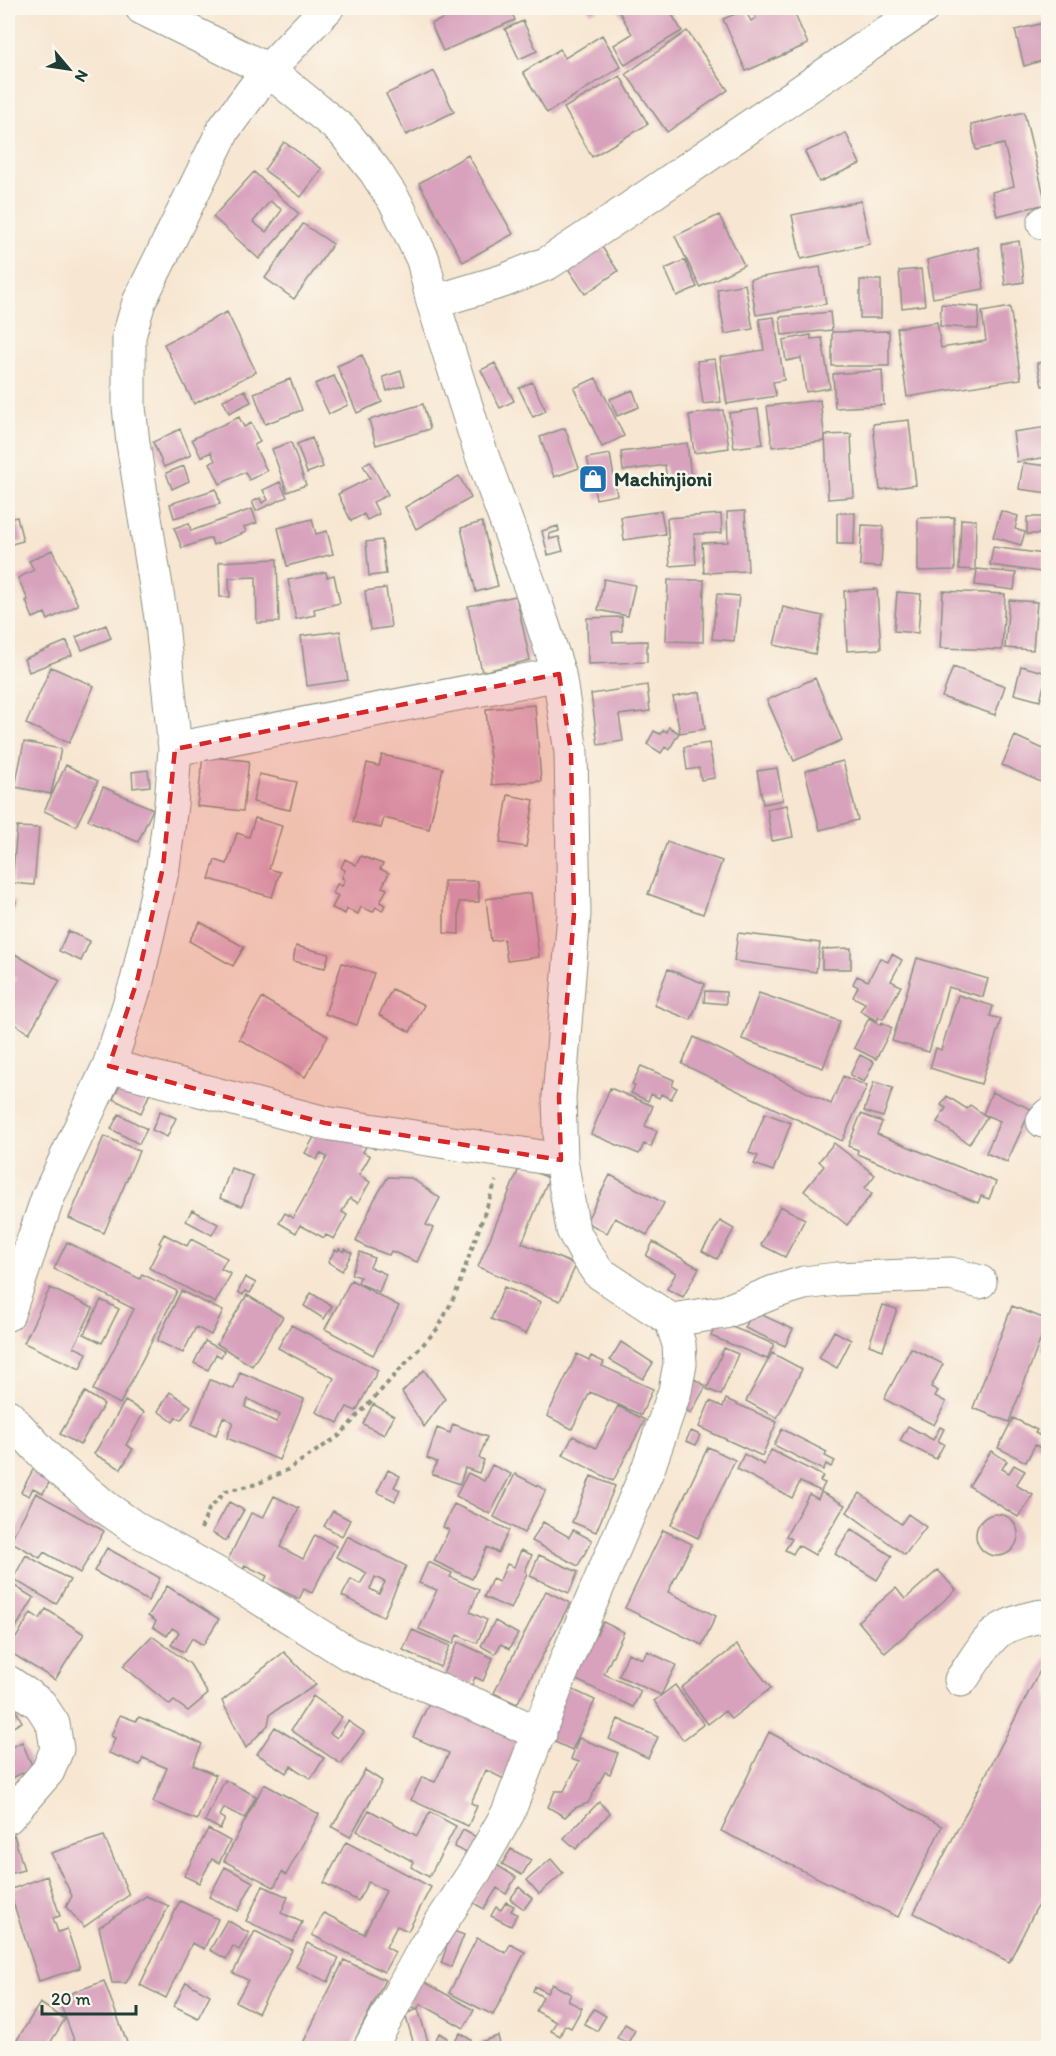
<svg xmlns="http://www.w3.org/2000/svg" width="1056" height="2056" font-family="Itim,sans-serif">
  <style>
    .building { fill: #d8a2bd; fill-rule: evenodd }
    .lines { fill: none; stroke-linecap: round; stroke-linejoin: round }
    .minor-casing { stroke: #8b9282; stroke-width: 35 }
    .path { stroke: #8b9282; stroke-width: 4; stroke-dasharray: 4.5 4.5; stroke-linecap: butt }
    .minor { stroke: #fff; stroke-width: 33 }
    .marked { fill: #d62828; fill-opacity: 0.2; stroke: #d62828; stroke-width: 4.5; stroke-dasharray: 12 8; stroke-linejoin: round }
    .labels { text-anchor: middle; stroke-width: 5; stroke-linejoin: round; paint-order: stroke }
    .poi-label { font-size: 20px; font-weight: bold; fill: #1f3d34; stroke: #fbf7ec; text-anchor: start }
  </style>
  <rect width="100%" height="100%" fill="#fbf7ec"/>
  <filter id="ink" filterUnits="userSpaceOnUse"><feTurbulence type="fractalNoise" baseFrequency=".0167" numOctaves="2"/><feDisplacementMap in="SourceGraphic" scale="12" xChannelSelector="R" yChannelSelector="G"/><feConvolveMatrix kernelMatrix="1 2 1 2 8 2 1 2 1" color-interpolation-filters="sRGB"/></filter>
  <filter id="wash" filterUnits="userSpaceOnUse"><feTurbulence type="fractalNoise" baseFrequency=".008" numOctaves="4" result="noise"/><feDisplacementMap in="SourceGraphic" scale="24" xChannelSelector="R" yChannelSelector="G"/><feGaussianBlur stdDeviation="1.35" result="paint"/><feColorMatrix in="noise" values="0 0 0 0 0 0 0 0 0 0 0 0 0 0 0 0 0 1.4 0 .05"/><feComposite in="paint" operator="in"/></filter>
  <g filter="url(#wash)">
    <rect width="100%" height="100%" fill="#f7e6d1"/>
    <g id="blocks">
      <path class="building" d="M467 8H510L515 20 443 51 431 24Z
        M587 8H601L591 13Z
        M617 8H668L682 31 625 65 614 45 632 34Z
        M751 8H792L808 44 746 71 723 19 745 10 751 21 756 18Z
        M523 21 537 51 519 59 505 29Z
        M1048 22V59L1024 66 1015 30Z
        M687 31 728 90 667 132 626 74Z
        M602 35 621 67 547 113 523 72 560 49 565 58Z
        M434 71 454 112 406 135 386 94Z
        M620 76 648 124 592 157 564 108Z
        M1024 112 1046 204 997 216 992 192 1014 186 1004 144 976 150 971 125Z
        M846 133 860 164 819 182 805 152Z
        M284 142 322 169 301 197 264 170Z
        M468 155 513 234 463 262 419 183Z
        M254 172 299 214 259 259 213 217ZM270 201 282 210 266 232 253 222Z
        M861 201 870 244 801 259 792 215Z
        M719 215 744 265 700 287 675 236Z
        M303 224 333 244 294 299 265 278Z
        M1019 241 1024 282 1005 285 1001 244Z
        M600 244 618 271 585 294 567 267Z
        M978 247 984 289 933 298 927 260Z
        M685 260 697 287 677 296 665 269Z
        M820 267 826 304 756 315 750 279Z
        M921 269 925 305 902 308 899 271Z
        M860 280H881V318H860Z
        M745 284 753 329 725 334 717 289Z
        M941 304 979 307 978 329 940 326Z
        M1010 307 1021 379 907 397 897 328 937 322 941 348 986 341 982 312Z
        M227 312 256 372 194 404 164 344Z
        M830 312 832 330 782 335 780 317Z
        M774 317 784 380 773 382 776 396 727 404 720 357 764 350 759 319Z
        M889 331V366H832V332Z
        M811 335V339L822 338 830 388 806 392 801 358 786 361 783 340Z
        M362 355 382 402 357 413 337 366Z
        M715 359 721 402 703 404 697 361Z
        M1048 361V385L1042 386 1037 363Z
        M495 363 514 401 500 408 481 370Z
        M882 370 884 405 835 408 833 374Z
        M401 371 405 385 387 391 383 377Z
        M334 376 348 405 329 414 315 384Z
        M596 378 624 436 602 447 574 388Z
        M290 379 302 410 265 424 254 393Z
        M532 382 546 411 533 417 519 388Z
        M245 390 251 402 229 413 223 400Z
        M633 390 639 407 617 416 610 399Z
        M820 400 825 441 772 447 767 406Z
        M423 404 430 429 376 445 369 420Z
        M758 409 763 444 734 448 729 413Z
        M723 410 729 448 694 453 689 415Z
        M239 417 244 427 251 423 260 442 254 445 267 471 249 480 245 472 220 484 210 463 215 461 211 452 201 457 192 439Z
        M909 420 916 485 880 490 873 424Z
        M1048 427V457L1017 462 1013 432Z
        M565 428 579 468 554 477 540 437Z
        M180 429 191 455 164 467 153 442Z
        M851 434 854 497 828 499 825 435Z
        M312 438 323 467 307 473 297 444Z
        M291 442 306 485 287 492 272 449Z
        M687 443 691 477 667 481 665 465 623 471 621 452Z
        M610 454 617 495 596 499 587 458Z
        M370 461 388 495 373 502 379 514 367 520 364 514 351 521 338 494 370 478 363 465Z
        M1023 463 1048 466V493L1019 489Z
        M184 466 189 481 172 489 166 473Z
        M459 476 471 498 416 529 405 507Z
        M280 482 287 497 256 511 252 502 260 498 262 503 268 500 263 490Z
        M216 489 220 504 174 518 170 504Z
        M252 509 257 523 244 527 246 532 213 545 211 538 182 548 174 528 189 523 191 531Z
        M661 511 665 534 624 540 621 517Z
        M745 511 748 571 704 573 702 543 728 542 727 512Z
        M1001 511 1018 516 1015 529 1025 532 1021 545 993 537Z
        M837 513H855L854 544H837Z
        M721 514 722 533 694 534 696 564 670 566 667 518Z
        M17 517 23 541 8 545V519Z
        M954 517 955 570 918 571V518Z
        M1027 517H1048V534H1027Z
        M312 519 316 534 327 531 333 554 287 566 278 528Z
        M961 519 976 520 975 570 959 569Z
        M482 522 498 586 476 592 461 528Z
        M862 525 883 526 881 567 860 566Z
        M558 526 559 531 549 534 550 539 559 537 563 551 548 555 542 531Z
        M382 540 386 574 369 576 366 542Z
        M993 547 1044 554 1041 572 990 565Z
        M52 550 78 605 48 620 45 613 33 618 26 601 28 600 18 578 34 570 29 561Z
        M277 559 279 622 257 623 256 577 229 578 230 597H220L219 562Z
        M977 569 1016 573 1014 590 975 585Z
        M326 572 327 577 334 575 340 603 314 609 315 615 296 619 288 580Z
        M604 579 635 585 628 616 598 610Z
        M668 580H704L703 642 666 641Z
        M386 588 391 627 370 630 365 591Z
        M877 589 881 649 847 651 844 591Z
        M943 591 1005 594 1002 650 940 648Z
        M897 592 921 594 918 633 894 631Z
        M717 594 739 596 734 641 712 639Z
        M516 596 530 660 482 672 468 606Z
        M1009 600 1037 602 1033 650 1005 648Z
        M783 607 823 616 815 654 774 645Z
        M622 617V631L612 632 613 642 647 641V662L588 664 587 618Z
        M106 625 111 638 82 650 76 637Z
        M340 631 348 680 307 686 301 636Z
        M67 641 72 655 29 672 24 659Z
        M1021 666 1047 673 1040 701 1014 694Z
        M51 667 94 686 69 743 26 724Z
        M953 667 1005 686 995 715 942 697Z
        M815 678 842 740 794 761 767 700Z
        M647 685 650 711 619 715 623 741 598 745 591 694Z
        M700 692 705 729 680 733 673 697Z
        M535 705 541 781 492 785 486 709Z
        M669 727 679 733 669 750 665 747 661 753 647 744 654 731 660 734 664 730 667 732Z
        M1015 736 1048 751V785L1002 765Z
        M24 742 61 749 51 794 15 787Z
        M709 743 715 778 701 780 699 768 687 770 684 747Z
        M382 755 443 768 429 829 384 818 381 828 353 822 367 763 379 766Z
        M203 756 249 761 243 811 197 806Z
        M843 761 858 820 820 830 805 771Z
        M66 765 98 781 76 826 44 811Z
        M777 768 783 800 763 804 757 771Z
        M148 770 150 786 133 788 132 772Z
        M259 774 297 782 290 810 253 802Z
        M103 787 153 809 138 842 88 820Z
        M508 795 534 800 526 847 500 843Z
        M787 805 793 837 772 841 767 809Z
        M255 818 282 826 269 869 280 872 272 897 209 879 215 860 227 864 237 833 249 837Z
        M17 827 39 828 34 885 12 883Z
        M667 842 722 861 703 914 648 894Z
        M361 856 383 864 380 869 389 873 382 887 387 889 380 902 385 905 382 911 376 907 373 912 361 907 358 914 347 909 345 914 332 908 338 896 333 893 337 884 342 886 345 880 342 878 345 870 341 868 345 859 356 865Z
        M444 881H478L479 902H459V934L444 933Z
        M531 893 539 957 507 961 504 939 491 941 486 899Z
        M8 899 16 902 8 928Z
        M200 922 244 947 233 966 189 941Z
        M68 931 90 941 81 961 59 951Z
        M738 933 820 943 816 972 734 961Z
        M296 946 329 954 325 968 293 961Z
        M851 948V969H822V949Z
        M15 954 60 981 29 1033 8 1020V992L16 979 8 974V967Z
        M892 954 902 960 891 981 901 986 883 1019 879 1017 877 1021 860 1011 865 1003 853 997 858 987 853 984 857 976 868 981 880 958 888 962Z
        M917 958 988 979 983 997 948 987 929 1052 892 1041Z
        M342 963 374 973 357 1025 325 1014Z
        M668 969 705 984 691 1020 654 1005Z
        M392 989 424 1005 410 1032 379 1015Z
        M705 991 726 992V1004L704 1002Z
        M759 993 840 1021 823 1068 742 1039Z
        M958 995 993 1006 990 1016 1001 1019 981 1084 930 1068 936 1048 941 1050Z
        M262 998 328 1036 305 1077 239 1039Z
        M869 1018 881 1025 882 1022 892 1028 876 1059 854 1048Z
        M694 1037 831 1104 843 1076 867 1086 842 1141 682 1064Z
        M860 1055 874 1062 864 1082 850 1075Z
        M641 1066 674 1080 672 1086 677 1088 671 1099 661 1094 659 1098 651 1094 648 1101 631 1093 635 1086 632 1084Z
        M123 1079 150 1093 141 1113 113 1099Z
        M874 1082 893 1088 883 1117 864 1111Z
        M610 1088 653 1106 645 1126 657 1131 651 1147 644 1144 639 1154 591 1134Z
        M992 1092 1031 1109 1007 1162 986 1153 1000 1121 983 1114 987 1117 969 1144 937 1122 946 1108 941 1105 947 1096 967 1109 970 1105 983 1114Z
        M160 1111 176 1118 167 1137 152 1130Z
        M765 1113 791 1123 773 1171 754 1164 758 1156 749 1153Z
        M119 1114 147 1129 139 1144 111 1129Z
        M861 1114 882 1122 877 1134 996 1182 989 1199 981 1196 978 1203 857 1154 858 1150 848 1146Z
        M321 1125 378 1143 375 1149 367 1145 363 1152 370 1156 359 1175 370 1182 358 1203 350 1198 342 1212 347 1215 334 1239 326 1235 324 1238 300 1225 296 1233 279 1223 285 1213 293 1218 327 1157 320 1153 317 1160 305 1153Z
        M104 1136 139 1151 104 1233 69 1218Z
        M834 1143 875 1175 865 1188 872 1194 847 1225 804 1191 824 1166 819 1161Z
        M520 1166 549 1178 522 1243 576 1265 560 1301 478 1267Z
        M231 1168 253 1176 242 1206 220 1198Z
        M610 1175 664 1203 647 1235 615 1218 607 1233 586 1222Z
        M388 1177 411 1178 440 1198 426 1225 433 1228 417 1262 391 1251 389 1255 366 1247 356 1241 374 1200Z
        M780 1206 805 1219 785 1257 761 1245Z
        M192 1210 218 1224 212 1235 186 1221Z
        M720 1221 734 1229 717 1259 702 1251Z
        M164 1234 187 1246 191 1239 227 1258 221 1269 231 1274 215 1303 149 1268 161 1244 159 1243Z
        M67 1242 140 1279 142 1274 177 1291 120 1404 93 1390 134 1309 54 1269Z
        M653 1242 699 1268 683 1297 667 1289 676 1273 646 1256Z
        M339 1249 344 1252 345 1249 352 1253 342 1271 328 1262 335 1250 338 1251Z
        M360 1252 374 1258 370 1267 386 1274 379 1292 358 1283 360 1277 351 1274Z
        M245 1277 256 1283 250 1293 245 1291 243 1295 238 1292Z
        M351 1280 399 1306 373 1355 325 1329Z
        M504 1287 541 1302 526 1334 491 1319Z
        M50 1288 93 1308 74 1347 87 1353 80 1369 24 1343Z
        M181 1291 223 1311 211 1335 196 1327 183 1353 157 1341Z
        M311 1293 332 1306 324 1319 304 1306Z
        M247 1295 283 1317 252 1366 217 1344Z
        M101 1300 119 1309 102 1343 84 1334Z
        M883 1305 897 1309 883 1350 869 1345Z
        M1012 1306 1048 1320 1009 1422 973 1408Z
        M753 1311 793 1329 785 1346 745 1328Z
        M717 1321 774 1344 767 1359 711 1336Z
        M291 1325 378 1370 356 1411 347 1407 338 1423 316 1412 334 1378 278 1348Z
        M1048 1328V1351L1041 1349Z
        M834 1331 851 1340 837 1368 819 1358Z
        M205 1341 224 1351 221 1357 216 1354 208 1370 194 1363Z
        M621 1342 653 1363 643 1379 610 1360Z
        M724 1348 738 1354 721 1395 707 1389Z
        M911 1348 943 1364 931 1387 938 1391 935 1396 946 1402 934 1425 884 1399Z
        M772 1353 802 1369 777 1418 746 1401Z
        M577 1354 589 1360 591 1356 604 1362 602 1366 653 1389 641 1415 590 1392 572 1429 547 1416Z
        M424 1370 445 1399 424 1427 402 1392Z
        M240 1372 304 1399 279 1460 227 1438 233 1422 223 1417 216 1435 192 1425 210 1380 234 1389ZM248 1399 280 1415 276 1422 245 1407Z
        M694 1379 706 1386 691 1413 679 1406Z
        M85 1392 104 1404 80 1445 60 1434Z
        M170 1392 191 1406 181 1420 176 1417 173 1422 158 1411Z
        M726 1399 777 1422 762 1456 699 1427 710 1401 723 1407Z
        M125 1401 144 1412 126 1445 133 1449 121 1469 94 1454Z
        M373 1404 394 1416 384 1435 363 1424Z
        M618 1406 645 1420 613 1481 563 1455 573 1436 596 1448Z
        M1013 1418 1037 1430 1035 1433 1048 1440 1047 1451 1035 1445 1026 1462 998 1448Z
        M1048 1420V1439L1040 1433Z
        M453 1424 487 1437 479 1458 484 1460 479 1473 465 1468 460 1484 432 1474 437 1462 427 1458 437 1428 450 1433Z
        M908 1426 933 1440 940 1427 944 1429 938 1441 944 1444 936 1459 900 1441Z
        M782 1429 827 1452 825 1456 835 1461 831 1467 826 1464 823 1470 774 1445Z
        M691 1431 700 1435 696 1445 686 1441Z
        M708 1447 735 1460 698 1538 671 1525Z
        M771 1450 823 1476 820 1481 825 1483 821 1491 800 1482 792 1498 737 1469 744 1454 764 1465Z
        M991 1451 1007 1461 1002 1469 1009 1473 1014 1465 1025 1471 1016 1485 1033 1495 1018 1517 969 1486Z
        M492 1465 511 1474 490 1514 456 1496 468 1473 484 1481Z
        M35 1466 52 1478 43 1493 33 1488 29 1496 21 1492Z
        M388 1470 400 1476 394 1487 400 1490 395 1501 377 1492Z
        M515 1474 546 1490 524 1533 494 1517Z
        M591 1476 615 1486 596 1532 572 1522Z
        M821 1492 845 1505 815 1555 798 1545 793 1554 785 1550 792 1539 786 1536 809 1494 818 1499Z
        M36 1493 104 1531 80 1573 44 1552 40 1558 10 1541Z
        M860 1493 901 1524 908 1514 926 1527 905 1555 847 1512Z
        M274 1496 299 1508 280 1547 303 1559 315 1535 336 1546 312 1593 304 1589 299 1599 264 1582 267 1576 245 1565 243 1570 227 1562 251 1513 263 1518Z
        M229 1502 244 1510 226 1541 212 1533Z
        M454 1504 509 1530 498 1553 487 1547 472 1579 434 1561 449 1530 443 1527Z
        M333 1511 350 1520 342 1536 324 1526Z
        M976 1535a21 21 0 1 1 42 0a21 21 0 1 1-42 0Z
        M543 1522 569 1537 573 1530 592 1540 578 1566 532 1541Z
        M851 1529 892 1556 877 1580 835 1554Z
        M663 1530 692 1544 668 1592 716 1616 702 1645 625 1608Z
        M347 1536 406 1566 383 1617 342 1596 351 1579 360 1584 367 1573 336 1557ZM375 1577 385 1582 379 1594 370 1589Z
        M107 1548 160 1578 148 1601 94 1571Z
        M521 1550 532 1555 525 1571 527 1573 511 1609 484 1597 492 1579 499 1582 507 1564 514 1567Z
        M26 1555 70 1580 56 1604 13 1579Z
        M539 1555 578 1572 569 1593 530 1576Z
        M428 1562 452 1573 450 1577 479 1590 470 1612 487 1620 477 1643 457 1635 453 1644 419 1629 437 1590 419 1583Z
        M938 1570 956 1590 885 1653 858 1621 896 1588 905 1599Z
        M8 1582 34 1598 8 1640Z
        M167 1586 219 1619 203 1645 192 1638 184 1652 171 1645 179 1632 172 1628 167 1636 153 1627 156 1621 148 1616Z
        M546 1591 570 1603 517 1704 494 1693Z
        M46 1609 84 1634 55 1680 8 1651 31 1613 40 1619Z
        M495 1621 518 1634 509 1649 501 1644 495 1654 481 1646Z
        M603 1622 624 1632 604 1674 641 1691 633 1707 568 1676 590 1630 597 1634Z
        M412 1630 450 1646 440 1667 403 1650Z
        M152 1636 190 1664 208 1694 188 1711 174 1701 170 1705 123 1666Z
        M458 1642 493 1658 483 1681 475 1677 471 1687 443 1674Z
        M737 1645 771 1688 731 1719 725 1711 708 1724 681 1688Z
        M647 1651 676 1665 661 1695 619 1676 628 1653 643 1659Z
        M284 1652 316 1685 270 1714 268 1725 246 1748 222 1701Z
        M1046 1659 1048 1660V1885L1009 1962 914 1913Z
        M675 1685 704 1724 683 1740 654 1701Z
        M567 1687 595 1700 572 1750 544 1737Z
        M8 1696 22 1722 8 1730Z
        M313 1696 342 1717 330 1733 337 1738 348 1721 364 1732 341 1764 291 1730Z
        M431 1699 522 1741 504 1779 486 1770 471 1803 477 1806 468 1826 411 1800 422 1777 435 1782 449 1753 413 1737Z
        M120 1715 136 1721 139 1717 202 1744 193 1765 216 1775 197 1820 153 1802 167 1768 143 1758 140 1765 109 1753 115 1738 111 1736Z
        M618 1719 658 1737 648 1758 609 1739Z
        M275 1727 324 1758 311 1779 291 1766 286 1773 257 1754Z
        M769 1732 942 1826 898 1917 721 1831Z
        M579 1738 618 1753 610 1774 605 1772 588 1803 575 1808 565 1817 548 1807 555 1791H564L579 1762 571 1759Z
        M22 1742 33 1768 8 1780V1749Z
        M365 1770 382 1781 350 1837 332 1827Z
        M225 1780 256 1796 245 1818 224 1808 220 1816 225 1819 220 1829 205 1821Z
        M264 1784 319 1814 286 1875 282 1872 274 1887 224 1861Z
        M599 1802 610 1813 576 1849 564 1838Z
        M369 1810 417 1836 430 1812 456 1826 429 1877 411 1867 414 1862 357 1831Z
        M208 1829 230 1841 219 1863 212 1859 199 1883 184 1876Z
        M463 1830 478 1838 477 1858 454 1847Z
        M14 1835 24 1870 8 1874V1840Z
        M104 1836 129 1895 84 1927 66 1907 72 1896 51 1853Z
        M346 1842 431 1887 408 1931 397 1926 386 1947 395 1952 384 1972 312 1935 324 1913 364 1934 386 1891 368 1882 358 1901 324 1883Z
        M511 1849 531 1860 522 1875 502 1864Z
        M551 1859 563 1873 539 1894 527 1880Z
        M495 1864 516 1877 506 1894 497 1888 484 1909 472 1902Z
        M225 1867 253 1882 238 1911 209 1897Z
        M47 1876 60 1916 53 1918 58 1932 67 1929 80 1968 39 1981 9 1890Z
        M263 1886 288 1897 281 1913 302 1922 293 1942 246 1921Z
        M519 1887 532 1898 524 1909 510 1899Z
        M146 1896 169 1906 126 1983H112L99 1927Z
        M180 1901 218 1919 204 1949 192 1943 166 1998 140 1985Z
        M506 1902 514 1906 511 1911 517 1914 511 1926 491 1916 496 1907 501 1910Z
        M227 1920 249 1933 239 1950 233 1946 226 1959 210 1950Z
        M443 1927 464 1935 451 1967 441 1963 448 1943 438 1939Z
        M255 1931 292 1950 258 2013 236 2002 248 1980 233 1973Z
        M477 1938 506 1953 510 1944 525 1952 493 2015 449 1993Z
        M307 1943 339 1958 328 1982 296 1967Z
        M344 1960 385 1980 351 2048H308L302 2045Z
        M421 1980 474 2010 464 2028 421 2004 417 2009 407 2004Z
        M104 1981 129 2048H77L58 1998Z
        M186 1982 210 1995 198 2018 174 2006Z
        M552 1984 571 1994 568 2001 582 2008 571 2028 565 2025 560 2036 551 2031 556 2022 536 2011 543 1997 533 1991 535 1986 547 1993Z
        M40 2003 65 2019 47 2048H12Z
        M418 2009 430 2048H415L405 2014Z
        M594 2009 606 2016 597 2031 584 2024Z
        M625 2024 635 2030 628 2043 617 2038Z
        M439 2033 447 2038 442 2048 434 2044Z
        M460 2033 471 2040 466 2048H451Z
        M498 2036 501 2048H482L480 2042Z"/>
    </g>
  </g>
  <g filter="url(#ink)">
    <use href="#blocks" fill-opacity="0" stroke="#8b9282" stroke-width="1.5"/>
    <g class="lines">
      <g class="minor-casing">
        <path id="minor" d="M142 8 268 70 343 131 375 171 397 205 423 260 433 302 481 453 534 597 559 674 571 752 574 914 559 1097 561 1160 573 1230 586 1254 598 1272 671 1320 679 1344 680 1364 675 1391 648 1469 568 1656 508 1813 475 1871 425 1947 370 2048
          M1044 223 1048 221
          M433 302 503 281 548 263 616 218 923 8
          M175 749 559 674
          M109 1066 325 1123 561 1160
          M1043 1121 1048 1115
          M8 1314 48 1197 109 1066 137 981 163 867 171 805 175 749 162 624 133 443 129 407V336L139 302 224 129 268 70 327 8
          M671 1320 725 1312 774 1292 804 1283 837 1279 951 1274 980 1282
          M8 1416 50 1461 105 1507 138 1530 250 1592 349 1654 481 1707 540 1734
          M961 1680C972 1665 984 1642 999 1631 1009 1624 1036 1615 1048 1616
          M8 1682 40 1704 53 1724 57 1749 48 1771 8 1817"/>
      </g>
      <path class="path" d="M201 1529 209 1509 226 1491 257 1484 287 1470 339 1436 439 1327 456 1293 496 1181"/>
      <use href="#minor" class="minor"/>
    </g>
  </g>
  <path class="marked" d="M559 674 571 752 574 914 559 1097 561 1160 325 1123 109 1066 137 981 163 867 175 749Z"/>
  <defs>
    <g id="shop-square" transform="scale(1.5)"><rect x="-9" y="-9" width="18" height="18" rx="4" fill="#1f6fb2" stroke="#fbf7ec"/><path d="M-5-2.5h2.3a2.7 3.5 0 0 1 5.4 0H5L5.5 6h-11ZM-1.5-2.5h3a1.5 2.3 0 0 0-3 0Z" fill="#fff"/></g>
  </defs>
  <g fill-rule="evenodd">
    <use href="#shop-square" x="593" y="479"/>
  </g>
  <g class="labels">
    <g class="poi-label">
      <text x="614" y="486">Machinjioni</text>
    </g>
  </g>
  <rect width="1056" height="2056" fill="none" stroke="#fbf7ec" stroke-width="30"/>
  <g transform="translate(69 69) rotate(119)" stroke="#fbf7ec" stroke-width="4.5" paint-order="stroke">
  <path d="M0-4.5L10 22L0 15L-10 22Z" fill="#1f3d34"/>
  <text y="-9" font-size="16" font-weight="bold" text-anchor="middle" fill="#1f3d34">N</text>
  </g>
  <path d="M42 2005v9h94v-9" fill="none" stroke="#1f3d34" stroke-width="3"/>
  <text x="51" y="2005" font-size="18" fill="#1f3d34" stroke="#fbf7ec" stroke-width="4.5" paint-order="stroke">20 m</text>
</svg>
